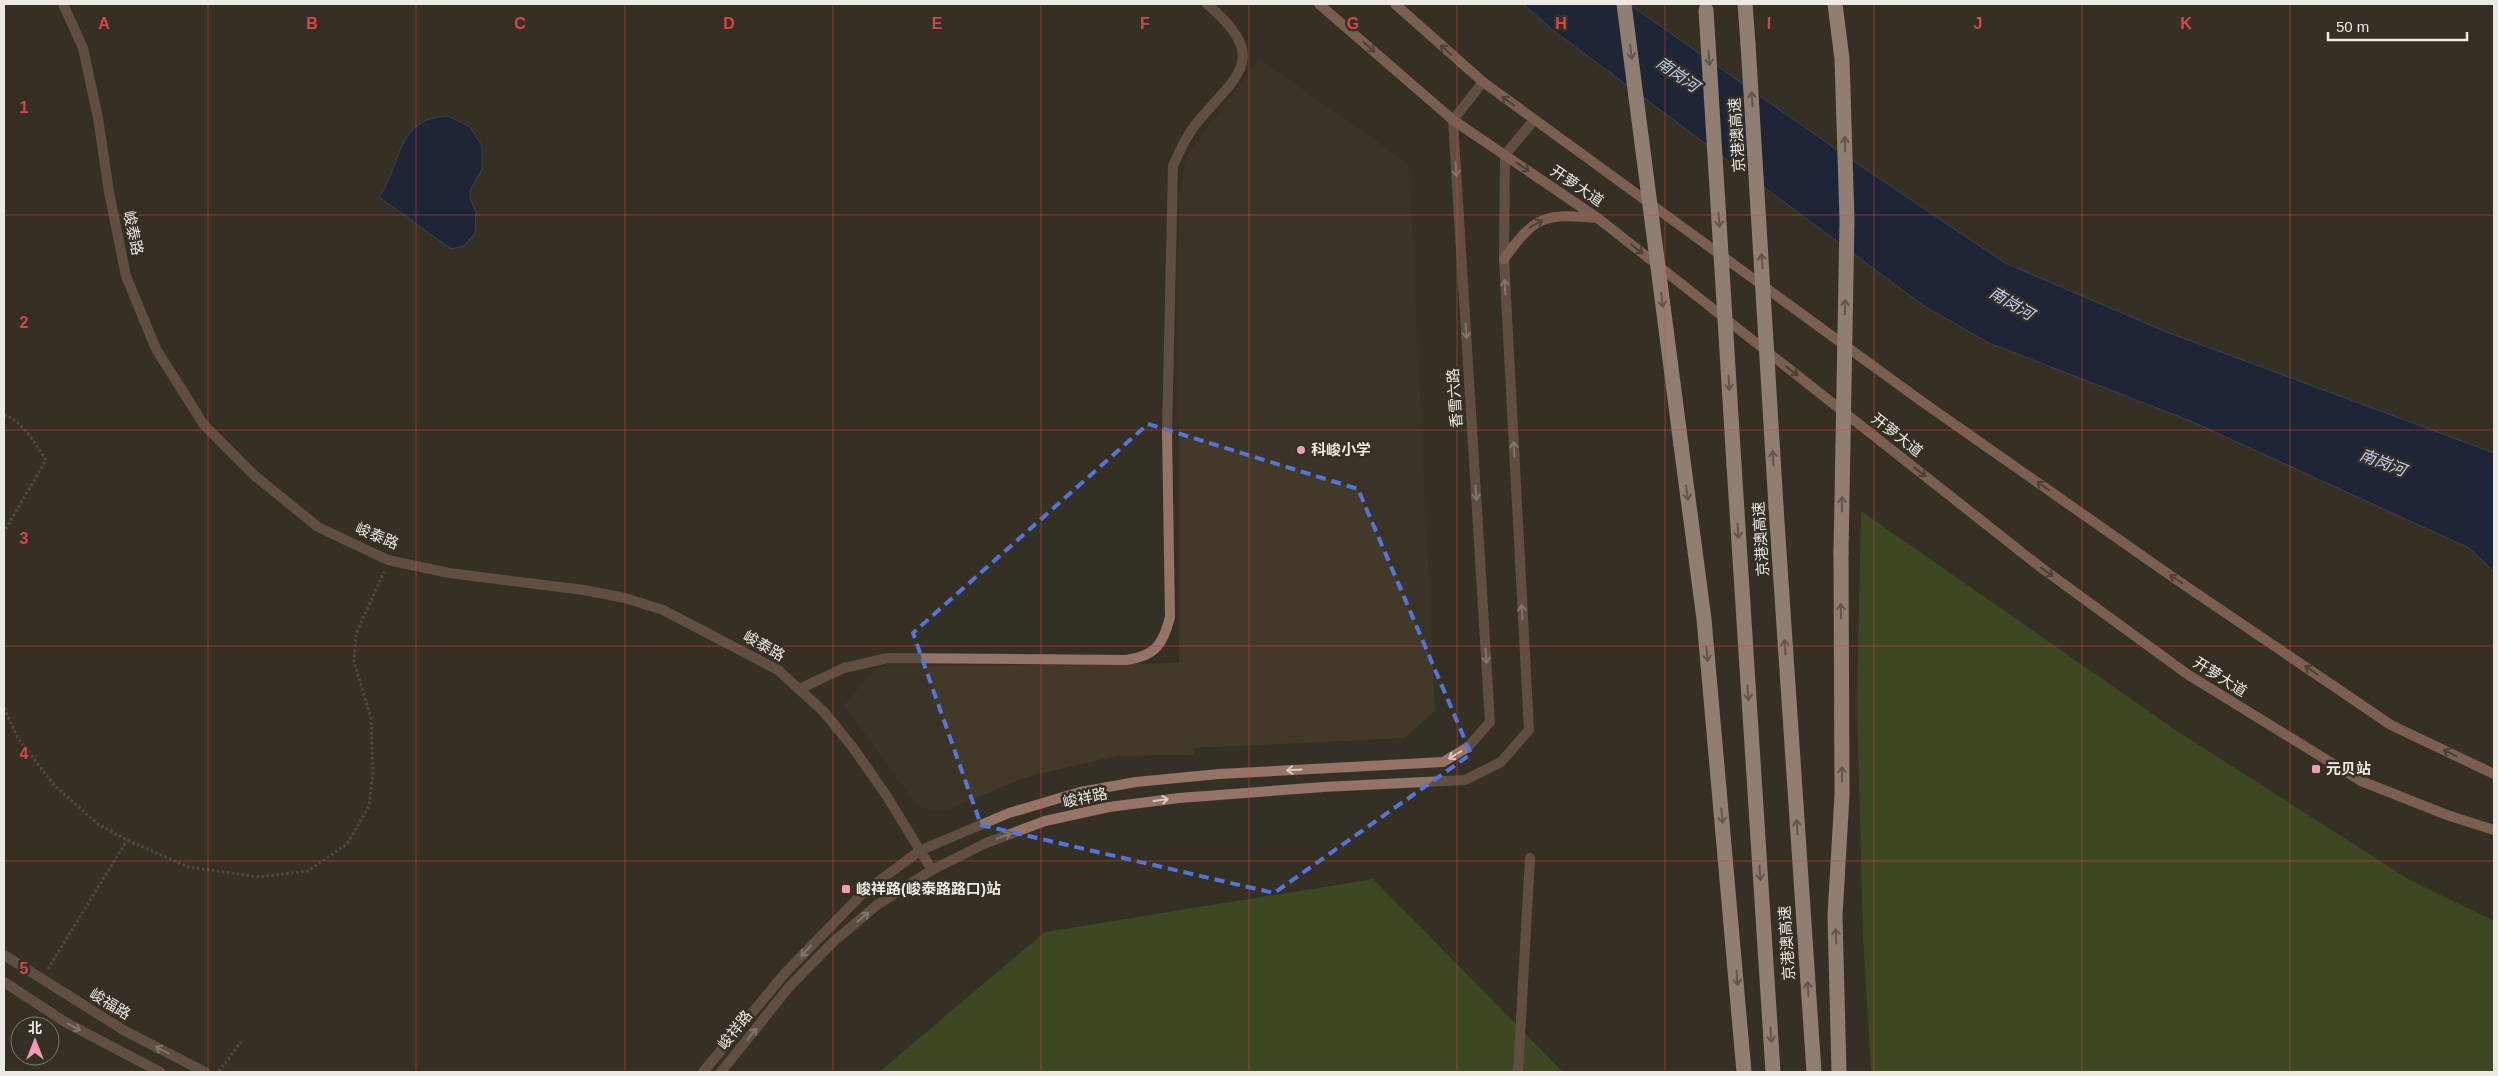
<svg xmlns="http://www.w3.org/2000/svg" width="2498" height="1076" font-family="Arial,'Noto Sans SC',sans-serif">
  <style>
    .built { fill: #423929 }
    .forest { fill: #47661f }
    .water { fill: #00194f; stroke: #47577b }
    .lines { fill: none; stroke-linecap: round; stroke-linejoin: round }
    .path { stroke: #6f6a61; stroke-width: 3; stroke-dasharray: 2.5 2.5; stroke-linecap: butt }
    .minor { stroke: #957367; stroke-width: 10 }
    .tertiary { stroke: #957367; stroke-width: 10 }
    .secondary { stroke: #ce9885; stroke-width: 10 }
    .motorway { stroke: #ffddd1; stroke-width: 15 }
    .motorway-bridge { stroke: #ffddd1; stroke-width: 15 }
    .oneway { stroke: #6b5447 }
    .oneway2 { stroke: #9a867b }
    .oneway3 { stroke: #d7ccc4 }
    .marked { fill: none; stroke: #5175db; stroke-width: 4; stroke-dasharray: 10 6; stroke-linejoin: round }
    .grid { fill: none; stroke: #d94544; stroke-width: 1; stroke-opacity: 0.55 }
    .poi-dot { fill: #f19ab3; stroke: #353025; stroke-width: 2 }
    .labels { text-anchor: middle; stroke-width: 5; stroke-linejoin: round; paint-order: stroke }
    .street-label { font-size: 15px; fill: #ede9e3; stroke: #353025 }
    .poi-label { font-size: 15px; font-weight: bold; fill: #ede9e3; stroke: #353025; text-anchor: start }
    .water-label { font-size: 16px; font-style: italic; fill: #bcd1f4; stroke: #353025 }
    .grid-label { font-size: 16px; text-anchor: middle; font-weight: bold; fill: #d94544; stroke: #353025; stroke-width: 5; stroke-linejoin: round; paint-order: stroke }
  </style>
  <rect width="100%" height="100%" fill="#353025"/>
  <path class="built" d="M1259 59 1409 164 1435 710 1405 738 1194 748V755L1117 756 1026 777 949 809 934 812 917 805 844 705 877 667 1179 663V191L1187 156Z"/>
  <path class="forest" d="M1861 511 2177 731 2408 879 2494 921V1072H1871L1863 936 1857 702Z
    M1373 879 1563 1072H879L1045 932Z"/>
  <path class="water" d="M1523 4H1629L1837 150 2005 263 2164 331 2494 453V572L2469 548 2193 422 1989 343 1924 306 1554 31Z
    M448 116 470 127 482 146V169L470 191V199L476 212 475 233 464 246 451 249 379 197C403 163 395 118 448 116Z"/>
  <g class="lines">
    <path class="path" d="M4 415C22 420 36 445 46 460L4 532
      M4 708 18 738 54 785 98 824 127 840 189 867 259 877 308 871 347 844 369 806 373 772 371 718 354 662 356 634 384 572
      M48 969 127 840
      M219 1071 241 1042"/>
    <path class="minor" d="M63 4 83 48 98 118 109 192 126 276 156 349 204 425 255 476 318 527 388 560 449 573 584 590 625 598 663 610 778 670 824 712 854 749 886 795 932 870
      M799 689 844 668 888 658 1126 660C1155 656 1163 645 1170 617L1167 432 1173 166C1179 152 1186 137 1195 125 1235 76 1273 60 1207 4
      M1518 1072 1530 858"/>
    <path class="tertiary" d="M4 955 125 1031 205 1072
      M4 982 65 1022 160 1072
      M703 1072 786 972 864 892 921 850 1009 813 1080 792 1136 782 1219 774 1443 762 1468 747 1490 722 1453 120 1483 82
      M721 1072 789 987 832 943 877 905 932 870 986 843 1045 821 1109 807 1179 798 1323 787 1465 780 1501 762 1529 730 1504 259 1505 155 1534 120"/>
    <path class="secondary" d="M1319 4 1453 120 1599 219 2039 566 2187 674 2361 781 2447 815 2494 830
      M1395 4 1483 82 1924 403 2174 578 2391 725 2494 774
      M1504 259C1535 216 1544 213 1597 218"/>
    <path class="motorway" d="M1745 4 1748 44
      M1681 445 1704 619 1744 1072
      M1734 465 1773 1072
      M1776 507 1814 1072
      M1839 1072 1835 916 1842 795 1841 553"/>
    <path class="motorway-bridge" d="M1624 4 1681 445
      M1835 4 1842 59 1847 220 1841 553
      M1706 10 1734 465
      M1748 44 1776 507"/>
  </g>
  <defs><path id="oneway-shaft" d="M-6 0H5M1.5-3L5.5 0L1.5 3" fill="none" stroke-width="1.6" stroke-linecap="round" stroke-linejoin="round" transform="scale(1.25)"/></defs>
  <g class="oneway">
    <use href="#oneway-shaft" transform="translate(1369 47) rotate(41)"/>
    <use href="#oneway-shaft" transform="translate(1446 50) rotate(-138)"/>
    <use href="#oneway-shaft" transform="translate(1508 101) rotate(-144)"/>
    <use href="#oneway-shaft" transform="translate(1523 167) rotate(34)"/>
    <use href="#oneway-shaft" transform="translate(1536 224) rotate(-30)"/>
    <use href="#oneway-shaft" transform="translate(1637 249) rotate(38)"/>
    <use href="#oneway-shaft" transform="translate(1792 371) rotate(38)"/>
    <use href="#oneway-shaft" transform="translate(1920 472) rotate(38)"/>
    <use href="#oneway-shaft" transform="translate(2043 486) rotate(-145)"/>
    <use href="#oneway-shaft" transform="translate(2047 572) rotate(36)"/>
    <use href="#oneway-shaft" transform="translate(2176 579) rotate(-146)"/>
    <use href="#oneway-shaft" transform="translate(2311 670) rotate(-145)"/>
    <use href="#oneway-shaft" transform="translate(2450 753) rotate(-154)"/>
  </g>
  <g class="oneway2">
    <use href="#oneway-shaft" transform="translate(1631 52) rotate(83)"/>
    <use href="#oneway-shaft" transform="translate(1709 58) rotate(86)"/>
    <use href="#oneway-shaft" transform="translate(1752 99) rotate(-94)"/>
    <use href="#oneway-shaft" transform="translate(1845 144) rotate(-91)"/>
    <use href="#oneway-shaft" transform="translate(1719 220) rotate(86)"/>
    <use href="#oneway-shaft" transform="translate(1762 261) rotate(-94)"/>
    <use href="#oneway-shaft" transform="translate(1662 300) rotate(83)"/>
    <use href="#oneway-shaft" transform="translate(1845 307) rotate(-89)"/>
    <use href="#oneway-shaft" transform="translate(1729 383) rotate(86)"/>
    <use href="#oneway-shaft" transform="translate(1773 458) rotate(-93)"/>
    <use href="#oneway-shaft" transform="translate(1687 493) rotate(82)"/>
    <use href="#oneway-shaft" transform="translate(1842 504) rotate(-89)"/>
    <use href="#oneway-shaft" transform="translate(1738 531) rotate(86)"/>
    <use href="#oneway-shaft" transform="translate(1841 611) rotate(-90)"/>
    <use href="#oneway-shaft" transform="translate(1785 647) rotate(-94)"/>
    <use href="#oneway-shaft" transform="translate(1707 654) rotate(85)"/>
    <use href="#oneway-shaft" transform="translate(1748 693) rotate(86)"/>
    <use href="#oneway-shaft" transform="translate(1842 774) rotate(-90)"/>
    <use href="#oneway-shaft" transform="translate(1722 816) rotate(85)"/>
    <use href="#oneway-shaft" transform="translate(1797 827) rotate(-94)"/>
    <use href="#oneway-shaft" transform="translate(1760 873) rotate(86)"/>
    <use href="#oneway-shaft" transform="translate(1836 936) rotate(-92)"/>
    <use href="#oneway-shaft" transform="translate(1737 978) rotate(86)"/>
    <use href="#oneway-shaft" transform="translate(1808 989) rotate(-94)"/>
    <use href="#oneway-shaft" transform="translate(1771 1035) rotate(86)"/>
  </g>
  <g class="oneway3">
    <use href="#oneway-shaft" transform="translate(1456 169) rotate(86)"/>
    <use href="#oneway-shaft" transform="translate(1505 287) rotate(-93)"/>
    <use href="#oneway-shaft" transform="translate(1466 331) rotate(86)"/>
    <use href="#oneway-shaft" transform="translate(1514 449) rotate(-93)"/>
    <use href="#oneway-shaft" transform="translate(1476 493) rotate(86)"/>
    <use href="#oneway-shaft" transform="translate(1522 612) rotate(-93)"/>
    <use href="#oneway-shaft" transform="translate(1486 656) rotate(86)"/>
    <use href="#oneway-shaft" transform="translate(1455 755) rotate(149)"/>
    <use href="#oneway-shaft" transform="translate(1294 770) rotate(177)"/>
    <use href="#oneway-shaft" transform="translate(1161 800) rotate(-8)"/>
    <use href="#oneway-shaft" transform="translate(1004 836) rotate(-20)"/>
    <use href="#oneway-shaft" transform="translate(863 917) rotate(-40)"/>
    <use href="#oneway-shaft" transform="translate(806 951) rotate(133)"/>
    <use href="#oneway-shaft" transform="translate(74 1027) rotate(28)"/>
    <use href="#oneway-shaft" transform="translate(752 1034) rotate(-51)"/>
    <use href="#oneway-shaft" transform="translate(162 1050) rotate(-153)"/>
  </g>
  <path d="M0 0H2498V1076H0ZM1148 424 1358 489 1471 754 1274 893 981 825 913 633Z" fill="#353025" fill-opacity=".55" fill-rule="evenodd"/>
  <path class="marked" d="M1148 424 1358 489 1471 754 1274 893 981 825 913 633Z"/>
  <path class="grid" d="M208 4V1072M416 4V1072M625 4V1072M833 4V1072M1041 4V1072M1249 4V1072M1457 4V1072M1665 4V1072M1874 4V1072M2082 4V1072M2290 4V1072M4 215H2494M4 430H2494M4 646H2494M4 861H2494"/>
  <g class="poi-dot">
    <circle cx="1301" cy="450" r="5"/>
    <rect x="2311" y="764" width="10" height="10" rx="2.5"/>
    <rect x="841" y="884" width="10" height="10" rx="2.5"/>
  </g>
  <g class="labels">
    <g class="street-label">
      <text transform="translate(1737 135) rotate(-94)" y="5">京港澳高速</text>
      <text transform="translate(1577 186) rotate(34)" y="5">开萝大道</text>
      <text transform="translate(133 233) rotate(78)" y="5">峻泰路</text>
      <text transform="translate(1455 398) rotate(-94)" y="5">香雪六路</text>
      <text transform="translate(1897 435) rotate(38)" y="5">开萝大道</text>
      <text transform="translate(377 536) rotate(23)" y="5">峻泰路</text>
      <text transform="translate(1761 539) rotate(-94)" y="5">京港澳高速</text>
      <text transform="translate(764 646) rotate(30)" y="5">峻泰路</text>
      <text transform="translate(2220 677) rotate(32)" y="5">开萝大道</text>
      <text transform="translate(1085 798) rotate(-12)" y="5">峻祥路</text>
      <text transform="translate(1787 943) rotate(-94)" y="5">京港澳高速</text>
      <text transform="translate(110 1004) rotate(31)" y="5">峻福路</text>
      <text transform="translate(735 1030) rotate(-51)" y="5">峻祥路</text>
    </g>
    <g class="poi-label">
      <text x="1311" y="455">科峻小学</text>
      <text x="2326" y="774">元贝站</text>
      <text x="856" y="894">峻祥路(峻泰路路口)站</text>
    </g>
    <g class="water-label">
      <text transform="translate(1678 74) rotate(35)" y="6">南岗河</text>
      <text transform="translate(2012 303) rotate(31)" y="6">南岗河</text>
      <text transform="translate(2383 462) rotate(21)" y="6">南岗河</text>
    </g>
  </g>
  <g class="grid-label">
    <text x="104" y="29">A</text>
    <text x="312" y="29">B</text>
    <text x="520" y="29">C</text>
    <text x="729" y="29">D</text>
    <text x="937" y="29">E</text>
    <text x="1145" y="29">F</text>
    <text x="1353" y="29">G</text>
    <text x="1561" y="29">H</text>
    <text x="1769" y="29">I</text>
    <text x="1978" y="29">J</text>
    <text x="2186" y="29">K</text>
    <text x="24" y="113">1</text>
    <text x="24" y="328">2</text>
    <text x="24" y="544">3</text>
    <text x="24" y="759">4</text>
    <text x="24" y="974">5</text>
  </g>
  <rect width="2498" height="1076" fill="none" stroke="#ede9e3" stroke-width="10"/>
  <g transform="translate(35 1041)"><circle r="24" fill="#353025" stroke="#7f7a71"/>
  <path d="M0-4L9 19L0 12L-9 19Z" fill="#f19ab3"/>
  <text y="-8" font-size="14" font-weight="bold" text-anchor="middle" fill="#ede9e3">北</text>
  </g>
  <path d="M2328 32v8h139v-8" fill="none" stroke="#ede9e3" stroke-width="2.5"/>
  <text x="2336" y="32" font-size="15" fill="#ede9e3" stroke="#353025" stroke-width="4" paint-order="stroke">50 m</text>
</svg>
